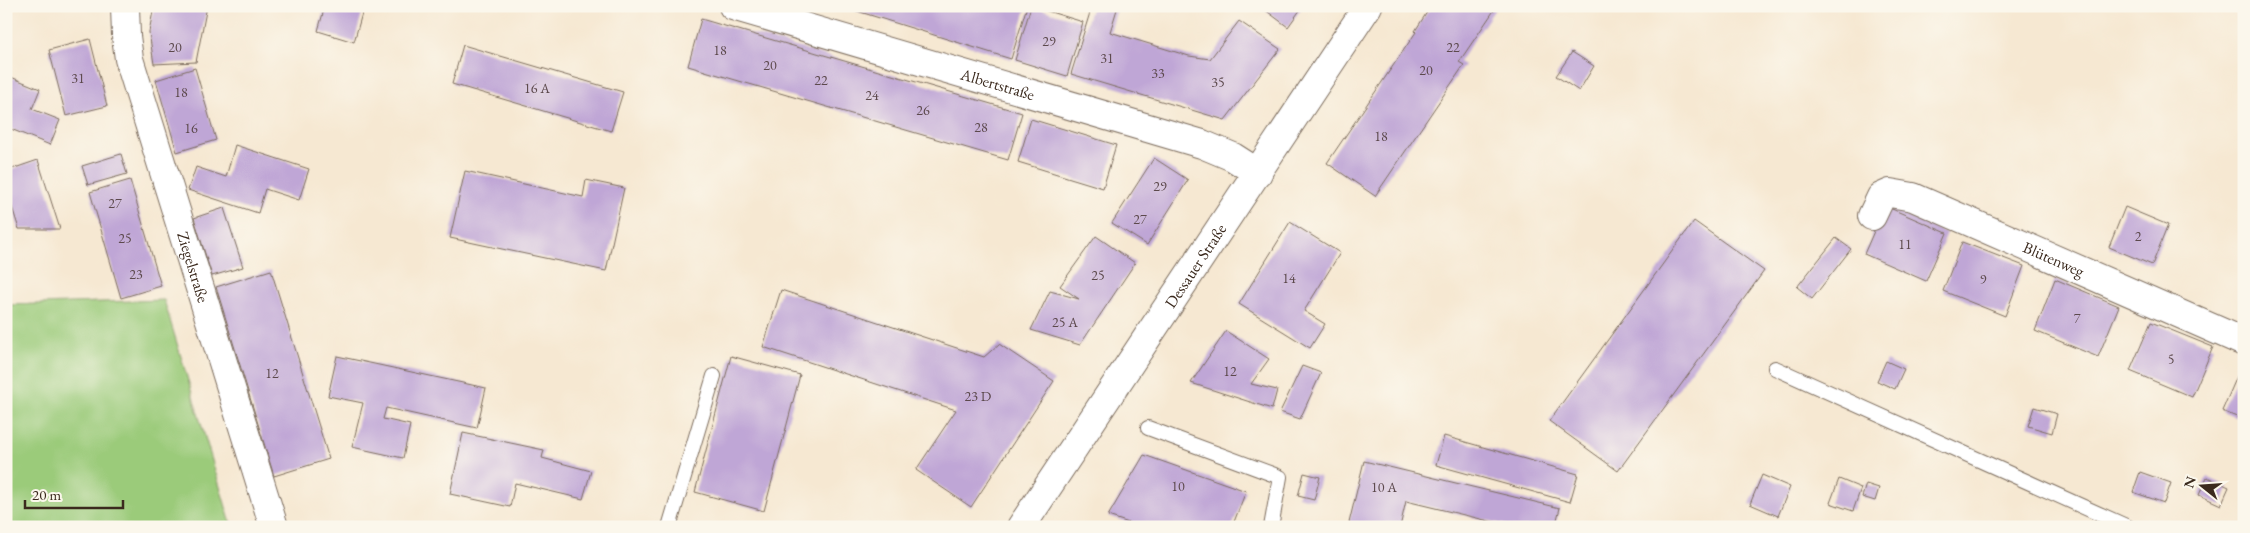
<svg xmlns="http://www.w3.org/2000/svg" width="2250" height="533" font-family="'EB Garamond',serif">
  <style>
    .green { fill: #9bcb7a; stroke: #6b7a4c }
    .building { fill: #bfa6d6 }
    .lines { fill: none; stroke-linecap: round; stroke-linejoin: round }
    .lane-casing { stroke: #7c6c5d; stroke-width: 16 }
    .street-casing { stroke: #7c6c5d; stroke-width: 30 }
    .lane { stroke: #fff; stroke-width: 14 }
    .street { stroke: #fff; stroke-width: 28 }
    .labels { text-anchor: middle; stroke-width: 4; stroke-linejoin: round; paint-order: stroke }
    .number-label { font-size: 14px; fill: #5c494c }
    .street-label { font-size: 16px; fill: #3b2a1e; stroke: #fbf7ec }
  </style>
  <rect width="100%" height="100%" fill="#fbf7ec"/>
  <filter id="ink" filterUnits="userSpaceOnUse"><feTurbulence type="fractalNoise" baseFrequency=".02" numOctaves="2"/><feDisplacementMap in="SourceGraphic" scale="10" xChannelSelector="R" yChannelSelector="G"/><feConvolveMatrix kernelMatrix="1 2 1 2 8 2 1 2 1" color-interpolation-filters="sRGB"/></filter>
  <filter id="wash" filterUnits="userSpaceOnUse"><feTurbulence type="fractalNoise" baseFrequency=".0096" numOctaves="4" result="noise"/><feDisplacementMap in="SourceGraphic" scale="20" xChannelSelector="R" yChannelSelector="G"/><feGaussianBlur stdDeviation="1.12" result="paint"/><feColorMatrix in="noise" values="0 0 0 0 0 0 0 0 0 0 0 0 0 0 0 0 0 1.4 0 .05"/><feComposite in="paint" operator="in"/></filter>
  <g filter="url(#wash)">
    <rect width="100%" height="100%" fill="#f6e8d2"/>
    <path class="green" d="M164 300 232 527H6V305Z"/>
    <g id="blocks">
      <path class="building" d="M154 6H207L196 62 154 64 149 32Z
        M325 6H364L354 42 318 31Z
        M841 6H1027L1011 59Z
        M1031 6 1083 22 1067 76 1015 60Z
        M1092 6H1118L1110 32 1189 56 1210 59 1239 21 1280 49 1225 120 1071 74Z
        M1260 6H1303L1288 27Z
        M1431 6H1497L1459 62 1464 65 1375 196 1327 163 1416 32 1415 31Z
        M701 19 1022 113 1008 160 688 66Z
        M90 39 107 106 66 116 49 50Z
        M463 45 623 92 611 131 452 84Z
        M1572 52 1594 66 1579 91 1556 76Z
        M195 68 216 140 177 152 156 80Z
        M6 75 40 89 32 109 60 120 50 145 6 127Z
        M1031 119 1116 145 1103 188 1018 162Z
        M235 145 309 169 299 200 265 189 258 213 188 190 196 167 226 177Z
        M121 154 127 174 88 185 82 166Z
        M1154 158 1188 180 1147 245 1112 223Z
        M38 160 60 229H19L6 188V171Z
        M465 171 583 197 586 180 624 188 606 271 450 238Z
        M130 180 161 286 121 298 90 192Z
        M1885 206 1947 233 1926 281 1864 254Z
        M2125 207 2168 225 2152 265 2109 247Z
        M224 208 243 267 212 276 194 218Z
        M1694 221 1764 271 1618 471 1549 421Z
        M1290 222 1340 253 1304 311 1325 324 1310 348 1239 304Z
        M1096 236 1135 263 1080 345 1031 330 1050 291 1079 299 1060 286Z
        M1836 238 1851 249 1812 299 1797 287Z
        M1962 242 2024 266 2005 316 1943 291Z
        M271 270 329 459 274 476 216 287Z
        M2055 279 2119 306 2098 357 2035 331Z
        M781 290 984 357 999 344 1054 381 971 507 916 470 956 410 763 347Z
        M2151 322 2213 347 2192 397 2130 371Z
        M1226 331 1269 359 1251 384 1277 390 1272 409 1191 383Z
        M337 356 486 388 477 428 386 408 383 419 410 425 403 458 352 447 363 403 328 396Z
        M731 356 800 375 764 511 695 492Z
        M1886 361 1904 369 1895 389 1877 381Z
        M2242 365H2244V420L2222 411Z
        M1302 366 1321 373 1300 419 1280 412Z
        M2034 407 2057 414 2052 433 2028 426Z
        M463 433 544 450 542 458 591 471 583 499 515 483 510 507 450 494Z
        M1444 436 1578 474 1570 502 1436 465Z
        M1144 455 1246 491 1232 527H1141L1108 516Z
        M1364 461 1560 508 1555 527H1514L1406 501 1400 527H1348Z
        M2140 472 2171 483 2164 503 2133 492Z
        M1304 473 1320 477 1314 500 1298 496Z
        M1762 475 1790 487 1778 516 1750 504Z
        M2207 477 2229 487 2221 505 2199 495Z
        M1839 479 1861 488 1853 511 1830 503Z
        M1866 484 1879 488 1875 501 1862 497Z"/>
    </g>
  </g>
  <g filter="url(#ink)">
    <use href="#blocks" fill-opacity="0" stroke="#7c6c5d" stroke-width="1"/>
    <g class="lines">
      <g class="lane-casing">
        <path id="lane" d="M1775 368 2128 527
          M1148 428 1280 477 1271 527
          M669 527 714 376"/>
      </g>
      <g class="street-casing">
        <g id="street">
          <path id="s1" d="M125 6 126 36 129 59 274 527"/>
          <path id="s2" d="M733 6 1202 144 1233 157 1258 173"/>
          <path id="s3" d="M1872 216 1881 197 1890 193 1913 197 2244 342"/>
          <path id="s4" d="M1021 527 1368 6"/>
        </g>
      </g>
      <use href="#lane" class="lane"/>
      <use href="#street" class="street"/>
    </g>
  </g>
  <g class="labels">
    <g class="number-label">
      <text x="1049" y="46">29</text>
      <text x="175" y="52">20</text>
      <text x="1453" y="52">22</text>
      <text x="720" y="55">18</text>
      <text x="1107" y="63">31</text>
      <text x="770" y="70">20</text>
      <text x="1426" y="75">20</text>
      <text x="1158" y="78">33</text>
      <text x="78" y="83">31</text>
      <text x="821" y="85">22</text>
      <text x="1218" y="87">35</text>
      <text x="537" y="93">16 A</text>
      <text x="181" y="97">18</text>
      <text x="872" y="100">24</text>
      <text x="923" y="115">26</text>
      <text x="981" y="132">28</text>
      <text x="191" y="133">16</text>
      <text x="1381" y="141">18</text>
      <text x="1160" y="191">29</text>
      <text x="115" y="208">27</text>
      <text x="1140" y="224">27</text>
      <text x="2138" y="241">2</text>
      <text x="125" y="243">25</text>
      <text x="1905" y="249">11</text>
      <text x="136" y="279">23</text>
      <text x="1098" y="280">25</text>
      <text x="1289" y="283">14</text>
      <text x="1983" y="284">9</text>
      <text x="2077" y="323">7</text>
      <text x="1065" y="327">25 A</text>
      <text x="2171" y="364">5</text>
      <text x="1230" y="376">12</text>
      <text x="272" y="378">12</text>
      <text x="978" y="401">23 D</text>
      <text x="1178" y="491">10</text>
      <text x="1384" y="492">10 A</text>
    </g>
    <g class="street-label">
      <text dy="6" stroke="none"><textPath href="#s2" startOffset="276">Albertstraße</textPath></text>
      <text dy="6" stroke="none"><textPath href="#s3" startOffset="208">Blütenweg</textPath></text>
      <text dy="6" stroke="none"><textPath href="#s4" startOffset="314">Dessauer Straße</textPath></text>
      <text dy="6" stroke="none"><textPath href="#s1" startOffset="271">Ziegelstraße</textPath></text>
    </g>
  </g>
  <rect width="2250" height="533" fill="none" stroke="#fbf7ec" stroke-width="25"/>
  <g transform="translate(2202 486) rotate(287)" stroke="#fbf7ec" stroke-width="4" paint-order="stroke">
  <path d="M0-4L9 19L0 12L-9 19Z" fill="#3b2a1e"/>
  <text y="-8" font-size="14" font-weight="bold" text-anchor="middle" fill="#3b2a1e">N</text>
  </g>
  <path d="M25 500v8h98v-8" fill="none" stroke="#3b2a1e" stroke-width="2.5"/>
  <text x="32" y="500" font-size="15" fill="#3b2a1e" stroke="#fbf7ec" stroke-width="4" paint-order="stroke">20 m</text>
</svg>
